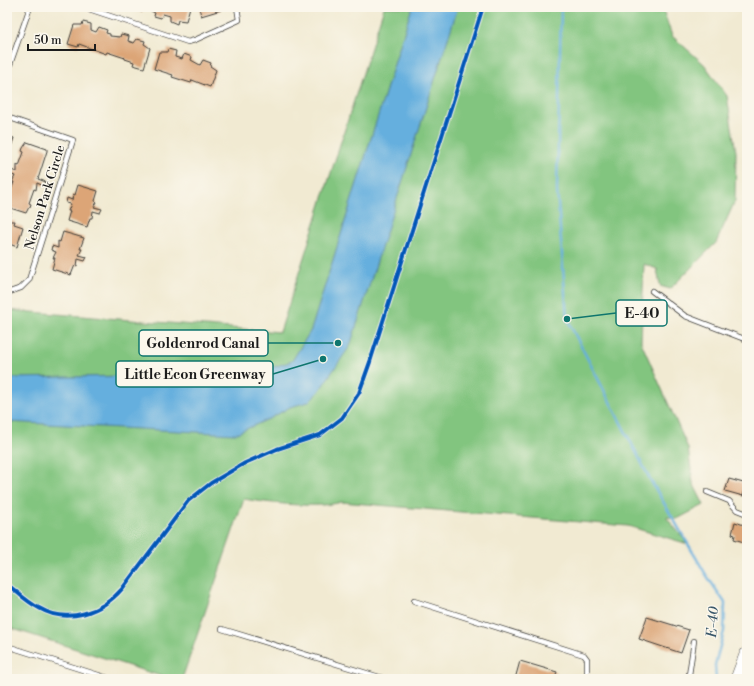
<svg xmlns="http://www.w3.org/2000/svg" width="754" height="686" font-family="'Libre Bodoni',serif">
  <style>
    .green { fill: #82c57f; stroke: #4f704e }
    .water { fill: #65afde; stroke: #40667d }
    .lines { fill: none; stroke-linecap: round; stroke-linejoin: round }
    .stream { stroke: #65afde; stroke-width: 2.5 }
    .building { fill: #dca577 }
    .service-casing { stroke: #3c3b37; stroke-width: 6 }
    .trunk-casing { stroke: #3c3b37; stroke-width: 16 }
    .service { stroke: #fff; stroke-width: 4.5 }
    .trunk { stroke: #fff; stroke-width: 15 }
    .cycleway-casing { stroke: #fbf7ec; stroke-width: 6 }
    .cycleway { stroke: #0057b8; stroke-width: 4 }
    .labels { text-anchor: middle; stroke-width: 3; stroke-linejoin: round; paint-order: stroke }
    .street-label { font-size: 13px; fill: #1c1c1c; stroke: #fbf7ec }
    .water-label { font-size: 14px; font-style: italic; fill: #39576a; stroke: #fbf7ec }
    .leader { fill: none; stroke: #0f766e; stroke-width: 1.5 }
    .callout-dot { fill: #0f766e; stroke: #fbf7ec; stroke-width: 1.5 }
    .callout { fill: #fbf7ec; stroke: #0f766e; stroke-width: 1.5 }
    .callout-label { font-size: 14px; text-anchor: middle; font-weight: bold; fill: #1c1c1c }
  </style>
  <rect width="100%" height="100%" fill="#fbf7ec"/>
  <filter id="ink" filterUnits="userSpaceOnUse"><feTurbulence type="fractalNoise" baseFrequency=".025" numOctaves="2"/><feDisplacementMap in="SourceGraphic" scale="8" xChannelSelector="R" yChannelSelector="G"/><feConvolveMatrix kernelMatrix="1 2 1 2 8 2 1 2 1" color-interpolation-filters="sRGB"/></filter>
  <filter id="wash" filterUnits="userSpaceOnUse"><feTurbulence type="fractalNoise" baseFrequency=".012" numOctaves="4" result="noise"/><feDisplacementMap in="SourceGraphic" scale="16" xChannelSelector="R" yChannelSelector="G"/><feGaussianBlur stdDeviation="0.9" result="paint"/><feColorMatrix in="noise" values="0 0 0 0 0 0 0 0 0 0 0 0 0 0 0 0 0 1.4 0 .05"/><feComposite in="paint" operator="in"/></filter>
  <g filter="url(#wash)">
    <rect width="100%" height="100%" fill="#f1ead2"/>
    <path class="green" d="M384 7H662L672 36 704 64 727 96 736 152 735 201 716 243 670 289 660 286 657 269 644 264 641 342 688 448 693 483 704 505 677 519 666 517 688 544 628 526 341 502C321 509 266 503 244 499L182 679H170L7 627V310L280 332Z"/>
    <path class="water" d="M412 7H458L350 346 319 391 308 402 290 407 271 418 235 434 7 422V378L253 374 292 361 311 330Z"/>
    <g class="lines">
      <path class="stream" d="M561 7 557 190 567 319 651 481 705 573 725 603 724 631 715 665 716 679"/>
    </g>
    <g id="blocks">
      <path class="building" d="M135 7H190L186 21 178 20 177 24 170 21V16L163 14 161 18 154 16 155 13 151 11 152 10 145 8 142 12 135 10Z
        M199 7H220L221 10 201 16Z
        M83 22 91 24V30L96 32 99 27 107 30 106 33 110 34V36L120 37 121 34 129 36 128 41 134 43 137 39 145 41 144 44 150 48 144 68 133 65 134 62 125 59V58L107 52 106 54 79 44 78 47 68 44 74 25H82Z
        M168 49 176 51 175 57 182 59 184 54 192 57 191 60 200 65 203 60 211 63 210 66 216 70 210 87 192 80 191 83 172 77 173 75 154 69 159 52H167Z
        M7 136 14 138 7 159Z
        M27 142 47 149V151L38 179 46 182 44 186 37 183 36 190 34 189 29 203 31 204 30 207H29L26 213 7 207V196H9L14 182H12L15 176 7 173 8 169 17 172V165L19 166 24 152 22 151 23 148Z
        M78 185 98 191 95 201 97 202 94 207 102 209 100 213 93 211 92 218H90L87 227 67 221 70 211H68L71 204 66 203 67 198 72 200 73 194 75 195Z
        M7 211 11 212 8 221H15L14 224 23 227 17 247 7 243Z
        M63 232 84 238 80 249H82L79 255 87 257 85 261 78 259 77 266 75 265 71 275 52 269 55 258H53L56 252 51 250 52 246 58 248V241L60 242Z
        M729 479 747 484 743 496 725 491Z
        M735 522 747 526V543L734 539 735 535 732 534Z
        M647 617 689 630 681 653 639 639Z
        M520 661 557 672 554 679H515Z"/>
    </g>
  </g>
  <g filter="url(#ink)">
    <use href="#blocks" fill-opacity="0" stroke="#3c3b37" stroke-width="1"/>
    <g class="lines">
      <g class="service-casing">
        <path id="service" d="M83 7 188 42 195 40 239 20 237 7
          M7 73 30 7
          M7 117 73 140 29 280 21 288 7 293
          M652 291 685 316 747 340
          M707 492 729 501 737 510 747 514
          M414 601 584 655 587 659V679
          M222 629 386 679
          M7 646 111 679
          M690 679 689 675 694 641"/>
      </g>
      <g class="trunk-casing">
        <path id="trunk" d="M738 679 747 655"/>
      </g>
      <use href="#service" class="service"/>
      <use href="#trunk" class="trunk"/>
      <g class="cycleway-casing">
        <path id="cycleway" d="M7 584C17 592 27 602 39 608 68 625 102 612 122 589L188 501 211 483 245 463 277 449 320 435 342 418 359 393 370 362 483 7"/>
      </g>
      <use href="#cycleway" class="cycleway"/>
    </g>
  </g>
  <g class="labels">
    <g class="street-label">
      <text transform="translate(44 197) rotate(-73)" y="5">Nelson Park Circle</text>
    </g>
    <g class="water-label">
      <text transform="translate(712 622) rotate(-86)" y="5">E-40</text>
    </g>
  </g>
  <path class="leader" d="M567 319L616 313M338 343L268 343M323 359L273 374"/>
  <g class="callout-dot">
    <circle cx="567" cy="319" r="4"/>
    <circle cx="338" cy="343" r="4"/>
    <circle cx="323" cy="359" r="4"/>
  </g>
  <g class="callout">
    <rect x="616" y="300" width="51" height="26" rx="4"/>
    <rect x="139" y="330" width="129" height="26" rx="4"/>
    <rect x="116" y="361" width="157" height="26" rx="4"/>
  </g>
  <g class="callout-label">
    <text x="642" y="318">E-40</text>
    <text x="203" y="348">Goldenrod Canal</text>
    <text x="195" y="379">Little Econ Greenway</text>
  </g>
  <rect width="754" height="686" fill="none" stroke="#fbf7ec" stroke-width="24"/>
  <path d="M28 44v6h67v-6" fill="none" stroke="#1c1c1c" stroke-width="2"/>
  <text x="34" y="44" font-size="12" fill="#1c1c1c" stroke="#fbf7ec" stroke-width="3" paint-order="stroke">50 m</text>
</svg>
